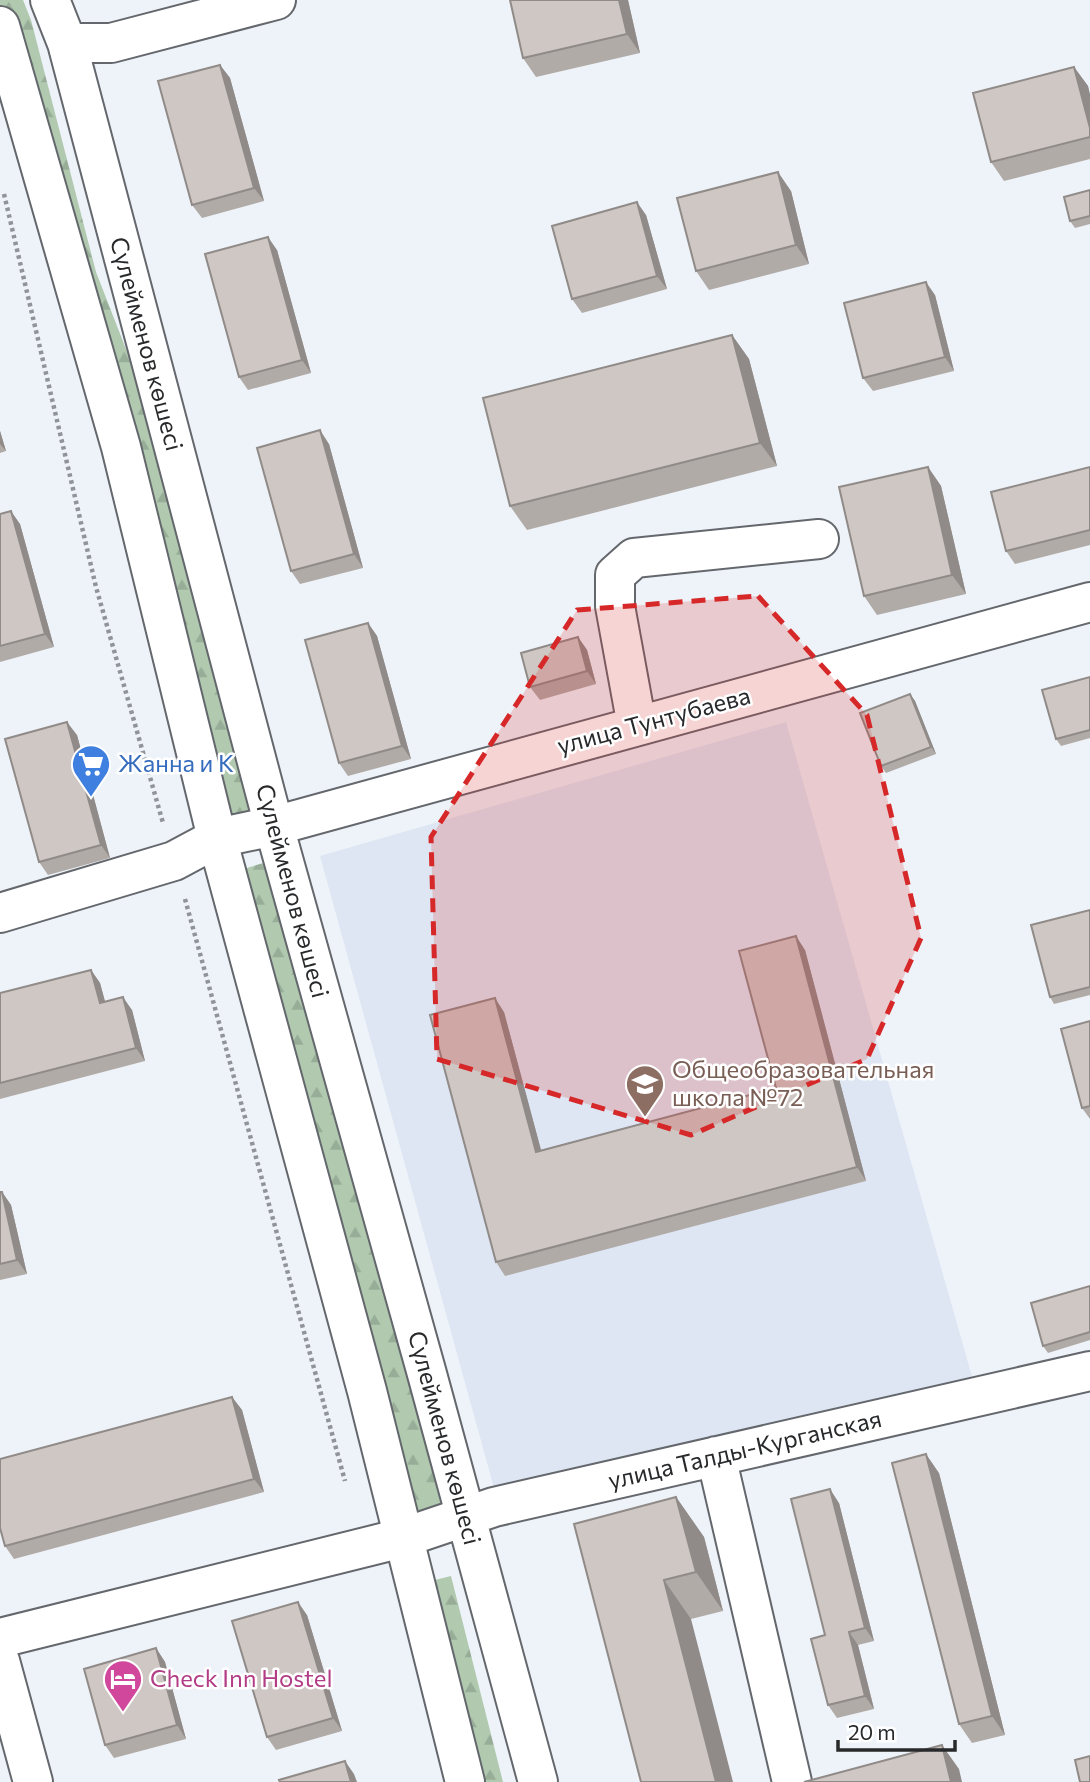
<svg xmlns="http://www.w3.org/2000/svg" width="1090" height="1782" font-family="Commissioner,sans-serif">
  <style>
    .built { fill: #dee6f3 }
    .forest { fill: url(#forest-firs) }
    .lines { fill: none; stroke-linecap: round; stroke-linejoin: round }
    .minor-casing { stroke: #64686d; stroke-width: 42 }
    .path { stroke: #909397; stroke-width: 4.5; stroke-dasharray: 3.5 3.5; stroke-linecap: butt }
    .minor { stroke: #fff; stroke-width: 38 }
    .wall { fill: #b1aba8 }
    .shaded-wall { fill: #908b88 }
    .building { fill: #cec7c3; stroke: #908b88; stroke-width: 2 }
    .marked { fill: #d62828; fill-opacity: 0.2; stroke: #d62828; stroke-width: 5; stroke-dasharray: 14 9; stroke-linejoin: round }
    .labels { text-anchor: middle; stroke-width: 5; stroke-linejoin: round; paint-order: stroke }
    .street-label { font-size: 24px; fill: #28292b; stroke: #fff }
    .shop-label { font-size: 24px; fill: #366cbe; stroke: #fff; text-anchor: start }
    .education-label { font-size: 24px; fill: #785e54; stroke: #fff; text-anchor: start }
    .hotel-label { font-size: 24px; fill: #b23c85; stroke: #fff; text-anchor: start }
  </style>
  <defs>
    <pattern id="forest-firs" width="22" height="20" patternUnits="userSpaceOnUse" patternTransform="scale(1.75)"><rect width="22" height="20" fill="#b0c9af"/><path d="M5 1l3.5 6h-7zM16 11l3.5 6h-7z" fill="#97ad97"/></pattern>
  </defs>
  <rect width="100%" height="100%" fill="#eef3f9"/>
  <path class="built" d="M786 722 973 1380 494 1488 320 856Z"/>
  <path class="forest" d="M0 0H23L31 20 96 272 152 416 256 813 224 821 0 8Z
    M270 861 442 1507 409 1515 240 870Z
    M451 1576 503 1782H470L419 1584Z"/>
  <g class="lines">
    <g class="minor-casing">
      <path id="minor" d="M50 0 67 43 274 826 427 1374 538 1782
        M0 26 121 447 217 838 367 1391 465 1782
        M67 43H111L276 0
        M637 726 615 606V575L634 558 819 539
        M0 913 174 861 217 838 274 826 1090 602
        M716 1456 792 1782
        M0 1638 402 1538 494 1507 1090 1371
        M0 1661 33 1782"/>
    </g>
    <path class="path" d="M4 194 96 587 163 823
      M185 899 345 1481"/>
    <use href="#minor" class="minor"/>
  </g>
  <path class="wall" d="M628 0 640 53 536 77 523 58Z
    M220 65 230 78 264 201 202 218 192 205Z
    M1074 67 1088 86 1090 95V159L1004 181 991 162Z
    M1090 190V224L1075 228 1070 221Z
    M791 191 809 264 709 290 696 271Z
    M646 215 667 289 582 313 572 299Z
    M277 250 311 373 248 390 239 377Z
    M935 295 954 371 873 391 863 378Z
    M732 335 749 359 777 466 527 530 510 506Z
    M0 431 6 451 0 453Z
    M329 444 363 568 300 584 291 571Z
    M928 467 941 486 966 594 877 615 864 596Z
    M1090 467V545L1015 564 1006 551Z
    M0 514 20 524 54 647 0 662Z
    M368 623 377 636 411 759 348 776 339 763Z
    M578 637 587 650 596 684 540 700 530 687Z
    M1090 677V738L1061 746 1056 739Z
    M910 694 915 701 936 754 886 773 881 766Z
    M77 735 110 858 48 875 39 862Z
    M1090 910V995L1054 1004 1050 997Z
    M805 950 866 1181 505 1276 496 1262 504 1012 541 1150 776 1088Z
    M91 970 100 983 105 1002 132 1010 145 1061 0 1099V993Z
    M1090 1021V1119L1082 1108Z
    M0 1192H2L11 1205 27 1274 0 1280Z
    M1090 1286V1340L1048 1353 1043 1346Z
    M232 1397 242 1410 264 1492 14 1559 5 1546Z
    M939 1473 1005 1735 972 1743 959 1724Z
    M676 1497 704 1537 723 1611 691 1619 574 1524Z
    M839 1503 874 1641 858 1645 874 1709 837 1718 828 1705 825 1635Z
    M307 1615 342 1731 276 1750 267 1737Z
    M156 1648 165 1662 186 1739 114 1758 105 1745Z"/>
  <path class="shaded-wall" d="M619 0H628L640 53 627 34Z
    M220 65 230 78 264 201 254 188Z
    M1074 67 1088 86 1090 95V128Z
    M778 172 791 191 809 264 796 245Z
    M637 202 646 215 667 289 657 276Z
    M268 237 277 250 311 373 302 360Z
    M926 282 935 295 954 371 945 357Z
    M732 335 749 359 777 466 760 443Z
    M320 430 329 444 363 568 354 554Z
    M0 431 6 451 0 444Z
    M928 467 941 486 966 594 952 575Z
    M11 511 20 524 54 647 45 634Z
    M368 623 377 636 411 759 402 746Z
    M578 637 587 650 596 684 587 671Z
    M910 694 915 701 936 754 931 747Z
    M67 722 77 735 110 858 101 845Z
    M796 936 805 950 866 1181 857 1167Z
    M91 970 100 983 109 1016 100 1003Z
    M123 997 132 1010 145 1061 136 1048Z
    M495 998 504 1012 545 1165 536 1152Z
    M2 1192 11 1205 27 1274 17 1260Z
    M232 1397 242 1410 264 1492 254 1479Z
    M926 1454 939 1473 1005 1735 992 1716Z
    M830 1489 839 1503 874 1641 865 1628Z
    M676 1497 704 1537 723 1611 696 1572Z
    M664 1580 691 1619 733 1782H716Z
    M298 1602 307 1615 342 1731 333 1718Z
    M849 1632 858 1645 874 1709 865 1696Z
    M156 1648 165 1662 186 1739 177 1725Z
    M942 1745 959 1769 962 1782H951Z
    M345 1761 354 1774 357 1782H351Z"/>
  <path class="building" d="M510 0H619L627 34 523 58Z
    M220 65 254 188 192 205 158 81Z
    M1074 67 1090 128V137L991 162 973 93Z
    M778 172 796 245 696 271 677 198Z
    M1090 190V216L1070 221 1064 197Z
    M637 202 657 276 572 299 552 226Z
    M268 237 302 360 239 377 205 254Z
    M926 282 945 357 863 378 844 303Z
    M732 335 760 443 510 506 483 398Z
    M320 430 354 554 291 571 257 448Z
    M928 467 952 575 864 596 839 487Z
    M1090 467V530L1006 551 991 492Z
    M11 511 45 634 0 646V514Z
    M368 623 402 746 339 763 305 640Z
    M578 637 587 671 530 687 521 653Z
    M1090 677V730L1056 739 1042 690Z
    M910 694 931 747 881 766 860 713Z
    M67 722 101 845 39 862 5 739Z
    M1090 910V987L1050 997 1031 925Z
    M796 936 857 1167 496 1262 430 1015 495 998 536 1152 776 1088 739 951Z
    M91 970 100 1003 123 997 136 1048 0 1083V993Z
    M1090 1021V1106L1082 1108 1061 1029Z
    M0 1192H2L17 1260 0 1264Z
    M1090 1286V1332L1043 1346 1031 1303Z
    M232 1397 254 1479 5 1546 0 1528V1459Z
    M926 1454 992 1716 959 1724 892 1463Z
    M830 1489 865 1628 849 1632 865 1696 828 1705 811 1639 825 1635 791 1499Z
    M676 1497 696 1572 664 1580 716 1782H641L574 1524Z
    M298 1602 333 1718 267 1737 232 1621Z
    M156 1648 177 1725 105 1745 84 1669Z
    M942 1745 951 1782H804Z
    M1090 1756V1782H1080L1075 1760Z
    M345 1761 351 1782H280L279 1780Z"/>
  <path class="marked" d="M758 596 867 715 921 938 867 1059 691 1135 437 1059 431 837 577 610Z"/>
  <defs>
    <g id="supermarket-pin" transform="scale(2.0125)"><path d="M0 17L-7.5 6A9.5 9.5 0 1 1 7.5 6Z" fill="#3f7fe0" stroke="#fff"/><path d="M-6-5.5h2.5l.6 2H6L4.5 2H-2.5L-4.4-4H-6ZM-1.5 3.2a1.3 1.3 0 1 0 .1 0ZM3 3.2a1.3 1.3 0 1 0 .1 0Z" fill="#fff"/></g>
    <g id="school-pin" transform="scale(2.0125)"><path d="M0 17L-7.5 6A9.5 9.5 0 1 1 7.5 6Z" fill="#8d6e63" stroke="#fff"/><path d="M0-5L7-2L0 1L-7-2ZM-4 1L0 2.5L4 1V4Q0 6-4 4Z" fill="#fff"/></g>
    <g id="hotel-pin" transform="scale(2.0125)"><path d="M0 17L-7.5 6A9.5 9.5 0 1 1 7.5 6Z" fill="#d1479c" stroke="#fff"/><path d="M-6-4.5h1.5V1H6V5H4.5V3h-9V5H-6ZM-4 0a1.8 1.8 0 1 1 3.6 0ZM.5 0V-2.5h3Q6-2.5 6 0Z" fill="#fff"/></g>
  </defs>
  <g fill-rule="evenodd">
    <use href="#supermarket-pin" x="91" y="764"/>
    <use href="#school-pin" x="645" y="1084"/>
    <use href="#hotel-pin" x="123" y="1679"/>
  </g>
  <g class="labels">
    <g class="street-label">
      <text transform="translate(146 344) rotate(75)" y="8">Сүлейменов көшесі</text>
      <text transform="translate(654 721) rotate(-15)" y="8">улица Тунтубаева</text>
      <text transform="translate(292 891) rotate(75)" y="8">Сүлейменов көшесі</text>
      <text transform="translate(444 1438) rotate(75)" y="8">Сүлейменов көшесі</text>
      <text transform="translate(745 1450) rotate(-13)" y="8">улица Талды-Курганская</text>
    </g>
    <g class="shop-label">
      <text x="118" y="772">Жанна и К</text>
    </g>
    <g class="education-label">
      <text x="672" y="1078">Общеобразовательная<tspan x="672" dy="28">школа №72</tspan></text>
    </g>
    <g class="hotel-label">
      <text x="150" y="1687">Check Inn Hostel</text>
    </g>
  </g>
  <path d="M838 1740v10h117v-10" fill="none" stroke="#28292b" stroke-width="3.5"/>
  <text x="848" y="1740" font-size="21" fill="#28292b" stroke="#ffffff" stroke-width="5" paint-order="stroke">20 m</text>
</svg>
